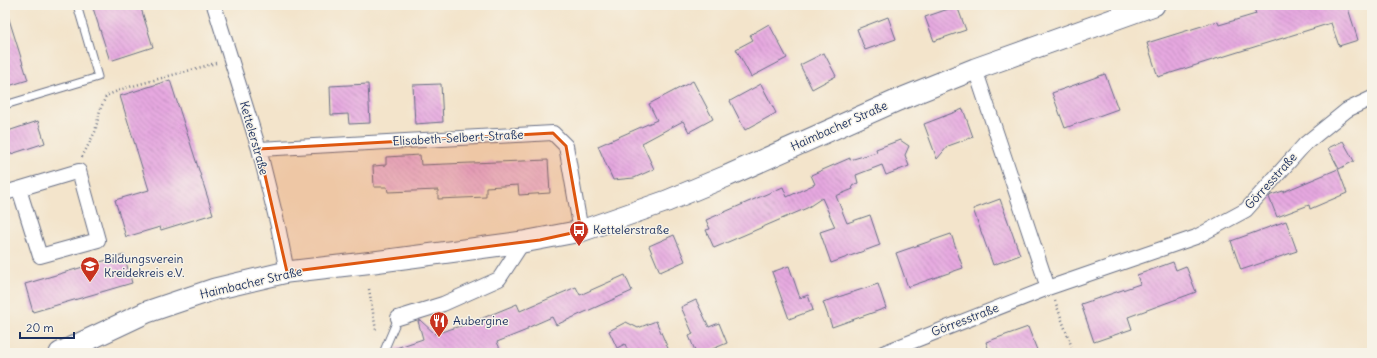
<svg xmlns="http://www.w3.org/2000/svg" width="1377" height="358" font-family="Delius,sans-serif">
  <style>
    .building { fill: url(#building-back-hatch) }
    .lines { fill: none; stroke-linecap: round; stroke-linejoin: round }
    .service-casing { stroke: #676e84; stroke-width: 9 }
    .minor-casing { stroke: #676e84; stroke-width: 16 }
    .secondary-casing { stroke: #676e84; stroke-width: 23 }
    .path { stroke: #676e84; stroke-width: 2.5; stroke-dasharray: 1 3; stroke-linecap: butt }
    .service { stroke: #fff; stroke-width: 7 }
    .minor { stroke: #fff; stroke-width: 14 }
    .secondary { stroke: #fff; stroke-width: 21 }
    .marked { fill: #de5710; fill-opacity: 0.2; stroke: #de5710; stroke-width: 3; stroke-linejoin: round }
    .labels { text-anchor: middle; stroke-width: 3; stroke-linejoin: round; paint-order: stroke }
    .street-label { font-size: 12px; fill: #1b2f5e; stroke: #f7f3e8 }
    .poi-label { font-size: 12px; fill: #1b2f5e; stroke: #f7f3e8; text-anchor: start }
  </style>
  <defs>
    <pattern id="building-back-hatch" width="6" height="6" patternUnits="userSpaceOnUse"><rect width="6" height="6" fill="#e6a8e0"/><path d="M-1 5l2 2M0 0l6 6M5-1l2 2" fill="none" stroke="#ba89b9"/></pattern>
  </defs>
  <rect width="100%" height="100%" fill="#f7f3e8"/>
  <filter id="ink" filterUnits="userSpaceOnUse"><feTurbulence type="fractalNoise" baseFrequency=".025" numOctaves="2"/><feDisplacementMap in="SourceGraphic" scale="8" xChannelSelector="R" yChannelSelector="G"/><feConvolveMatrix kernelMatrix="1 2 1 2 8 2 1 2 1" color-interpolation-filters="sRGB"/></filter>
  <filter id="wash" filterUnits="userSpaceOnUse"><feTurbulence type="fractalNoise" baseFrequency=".012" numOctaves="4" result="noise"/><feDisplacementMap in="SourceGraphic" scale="16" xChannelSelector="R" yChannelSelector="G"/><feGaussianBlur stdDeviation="0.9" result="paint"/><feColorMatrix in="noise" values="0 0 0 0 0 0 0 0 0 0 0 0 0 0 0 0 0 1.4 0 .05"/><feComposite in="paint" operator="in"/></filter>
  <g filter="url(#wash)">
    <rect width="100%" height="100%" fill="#f3e4cb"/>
    <g id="blocks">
      <path class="building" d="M92 5H140L153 47 110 61Z
        M1253 5H1347L1358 40 1339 46 1331 23 1158 77 1147 43 1218 21 1219 25 1256 14Z
        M957 6 966 30 934 41 925 17Z
        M8 16 28 80 5 87V17Z
        M888 17 896 39 865 50 857 29Z
        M769 24 787 58 751 77 736 49 753 40 750 35Z
        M824 53 836 76 812 89 800 65Z
        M1105 74 1118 109 1065 128 1052 93Z
        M170 80 213 214 161 230 160 227 126 237 115 200 149 190 120 96Z
        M693 81 713 119 689 132 683 121 642 143 654 169 634 178 613 180 598 146 657 120 649 104Z
        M368 84 370 123 349 124 348 114 331 115 330 86Z
        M441 84 443 122 415 124 413 85Z
        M761 84 776 113 745 130 730 101Z
        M963 109 973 137 948 146 937 159 924 124Z
        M38 121 45 143 5 156V132Z
        M900 140 909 146 905 155 909 166 886 175 882 165 856 175 858 183 852 186 853 189 836 196 847 223 870 215 880 245 831 263 820 232 835 227 822 198 807 208 714 248 706 230 710 229 706 220 783 187 787 197 815 184 811 175 850 158V160L877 152 876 149Z
        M1343 141 1354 161 1339 169 1328 148Z
        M420 155 421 165 548 160 550 193 519 195 518 185 486 187V197L438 199V190L388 192 387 187H374L373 166 386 165V157Z
        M1338 169 1347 193 1310 209 1309 205 1277 217 1269 197 1271 195 1283 191V192Z
        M1000 199 1020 255 993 265 973 209Z
        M1286 221 1297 251 1241 270 1231 241Z
        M951 234 963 268 908 287 896 253Z
        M674 235 685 261 660 272 649 246Z
        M124 255 132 283 33 312 25 284Z
        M1173 262 1176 270 1186 266 1196 292 1128 317 1132 329 1094 342 1081 304 1140 284 1137 275Z
        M789 266 800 298 808 295 813 310 789 319 772 272Z
        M625 275 632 291 556 325 552 317 527 328V330L497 342 502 353H391L390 350 423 339 418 321 420 320 435 334 473 322 517 304 520 311 576 287 580 295Z
        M878 284 886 308 832 327 823 302Z
        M696 300 709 327 719 323 727 343 703 353H696L689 336 693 334 681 307Z
        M656 321 670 353H629L625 344 617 348 609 331 626 322 638 328Z
        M1028 327 1037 350 1030 353H990L986 342Z"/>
    </g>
  </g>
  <g filter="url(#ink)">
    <use href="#blocks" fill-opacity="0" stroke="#676e84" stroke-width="1"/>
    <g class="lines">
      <g class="service-casing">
        <path id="service" d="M5 105 98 77 77 5
          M383 353 398 318"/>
      </g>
      <g class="minor-casing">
        <path id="minor" d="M214 5 259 149 278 226 287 272
          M975 69 1048 288
          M259 149 553 133 566 146 581 231
          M5 193 79 171 98 240 40 256 19 189
          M398 318 443 304 499 279 523 242
          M883 353 1048 288 1196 237 1246 210 1305 144 1347 110 1372 98"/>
      </g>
      <g class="secondary-casing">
        <path id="secondary" d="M60 353 147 312 215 289 287 272 374 262 523 242 581 231 667 201 727 176 898 100 975 69 1154 5"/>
      </g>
      <path class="path" d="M82 157 95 132 100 110 106 96 122 89 216 63
        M369 289 376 330
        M1055 301 1074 353"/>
      <use href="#service" class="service"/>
      <use href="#minor" class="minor"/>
      <use href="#secondary" class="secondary"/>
    </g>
  </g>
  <path class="marked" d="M553 133 566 146 581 231 540 240 287 272 259 149Z"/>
  <defs>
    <g id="bus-pin" transform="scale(1)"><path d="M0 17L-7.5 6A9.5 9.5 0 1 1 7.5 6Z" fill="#c8321e" stroke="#f7f3e8"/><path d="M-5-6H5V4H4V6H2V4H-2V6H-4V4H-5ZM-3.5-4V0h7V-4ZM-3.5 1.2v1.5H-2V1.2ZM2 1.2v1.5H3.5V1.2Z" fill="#fff"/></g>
    <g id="school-pin" transform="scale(1)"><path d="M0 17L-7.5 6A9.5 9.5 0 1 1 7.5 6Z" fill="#c8321e" stroke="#f7f3e8"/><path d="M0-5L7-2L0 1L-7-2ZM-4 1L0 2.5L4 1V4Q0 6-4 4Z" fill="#fff"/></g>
    <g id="restaurant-pin" transform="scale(1)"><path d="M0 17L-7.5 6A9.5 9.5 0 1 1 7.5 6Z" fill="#c8321e" stroke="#f7f3e8"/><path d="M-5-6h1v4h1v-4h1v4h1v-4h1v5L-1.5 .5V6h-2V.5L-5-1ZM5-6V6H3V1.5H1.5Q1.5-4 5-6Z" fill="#fff"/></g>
  </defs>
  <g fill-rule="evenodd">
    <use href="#bus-pin" x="579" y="230"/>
    <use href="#school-pin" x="90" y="266"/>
    <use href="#restaurant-pin" x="439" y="321"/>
  </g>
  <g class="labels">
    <g class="street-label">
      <text transform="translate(839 126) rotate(-24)" y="4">Haimbacher Straße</text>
      <text transform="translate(254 138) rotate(74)" y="4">Kettelerstraße</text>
      <text transform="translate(458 138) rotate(-3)" y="4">Elisabeth-Selbert-Straße</text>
      <text transform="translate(1271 181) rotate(-48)" y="4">Görresstraße</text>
      <text transform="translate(251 283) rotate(-13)" y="4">Haimbacher Straße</text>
      <text transform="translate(965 320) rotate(-21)" y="4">Görresstraße</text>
    </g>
    <g class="poi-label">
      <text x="593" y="234">Kettelerstraße</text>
      <text x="104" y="263">Bildungsverein<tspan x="104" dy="14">Kreidekreis e.V.</tspan></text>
      <text x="453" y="325">Aubergine</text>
    </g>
  </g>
  <rect width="1377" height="358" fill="none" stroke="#f7f3e8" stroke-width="20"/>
  <path d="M20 332v6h54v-6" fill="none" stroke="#1b2f5e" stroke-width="2"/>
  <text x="26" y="332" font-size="12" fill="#1b2f5e" stroke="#f7f3e8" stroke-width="3" paint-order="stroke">20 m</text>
</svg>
